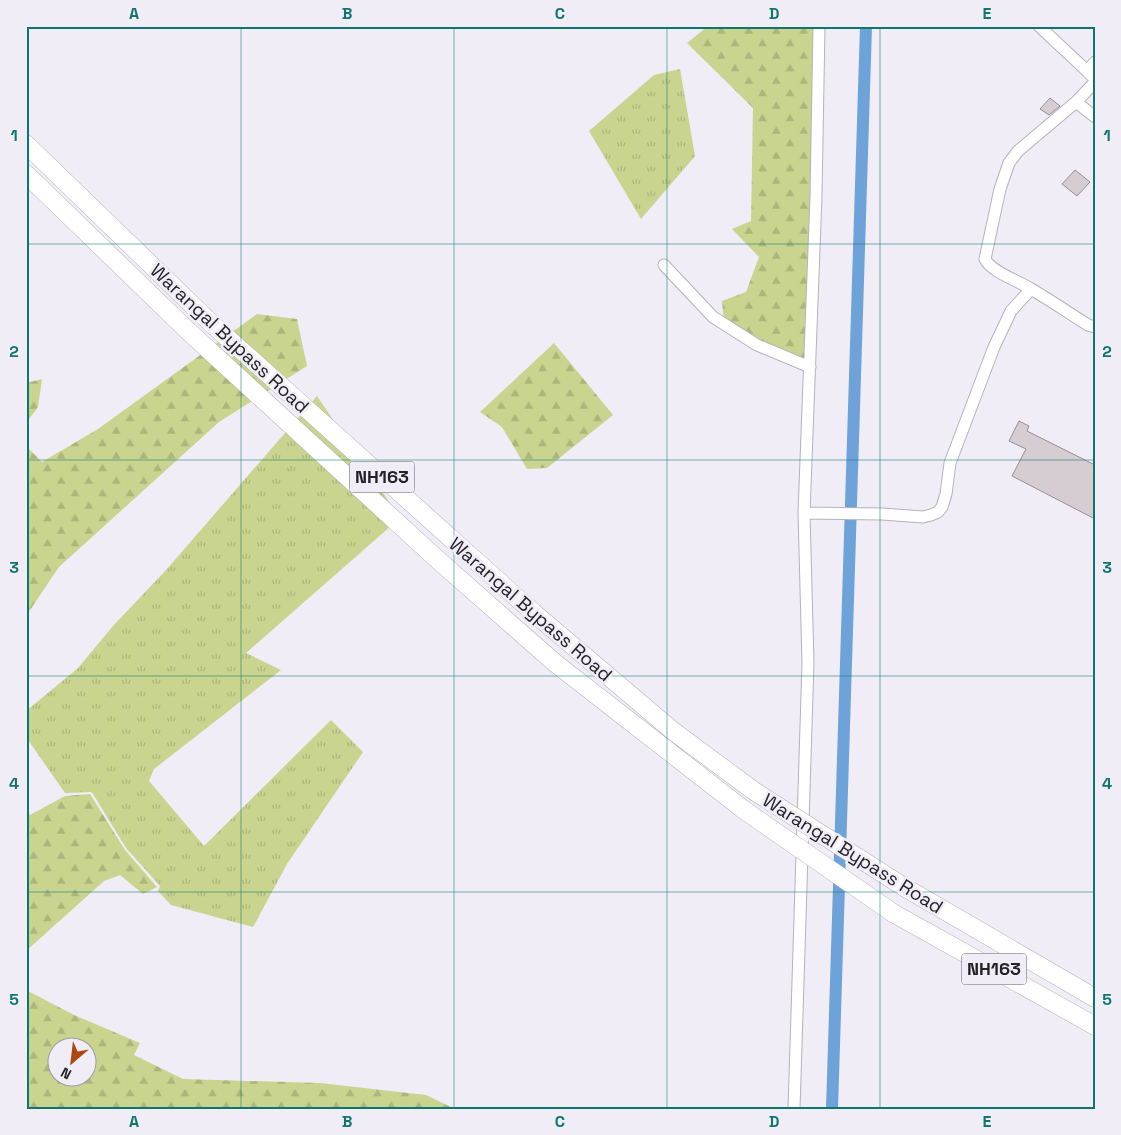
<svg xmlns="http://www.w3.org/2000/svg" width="1121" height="1135" font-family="'Space Grotesk',sans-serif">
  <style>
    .grass { fill: url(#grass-tufts) }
    .forest { fill: url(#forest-firs); fill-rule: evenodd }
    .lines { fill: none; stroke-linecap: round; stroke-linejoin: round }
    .canal { stroke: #6ea3d9; stroke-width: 12 }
    .building { fill: #d6cdd2; stroke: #978e93 }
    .minor-casing { stroke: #b4b2bb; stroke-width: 13 }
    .highway-casing { stroke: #b4b2bb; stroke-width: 19 }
    .minor { stroke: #fff; stroke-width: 11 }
    .highway { stroke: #fff; stroke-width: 18 }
    .highway-bridge-casing { stroke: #b4b2bb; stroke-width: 19; stroke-linecap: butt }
    .highway-bridge { stroke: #fff; stroke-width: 18 }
    .grid { fill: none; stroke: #0f766e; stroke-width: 1; stroke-opacity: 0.55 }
    .labels { text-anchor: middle; stroke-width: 5; stroke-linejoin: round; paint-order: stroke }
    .shield { fill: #f0edf7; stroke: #605f64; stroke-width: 1 }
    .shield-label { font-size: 18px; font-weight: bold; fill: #232225 }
    .street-label { font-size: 19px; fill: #232225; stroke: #f0edf7 }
    .neatline { fill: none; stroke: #0f766e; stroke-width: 2 }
    .grid-label { font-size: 16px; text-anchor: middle; font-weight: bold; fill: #0f766e }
  </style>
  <defs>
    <pattern id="grass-tufts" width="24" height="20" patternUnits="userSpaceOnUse" patternTransform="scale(1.25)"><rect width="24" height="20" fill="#c9d48f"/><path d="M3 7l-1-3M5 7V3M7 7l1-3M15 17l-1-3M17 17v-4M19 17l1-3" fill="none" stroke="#acb67b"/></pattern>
    <pattern id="forest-firs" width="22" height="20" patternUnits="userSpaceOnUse" patternTransform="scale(1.25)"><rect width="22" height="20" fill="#c9d48f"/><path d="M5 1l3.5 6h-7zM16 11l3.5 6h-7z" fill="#acb67b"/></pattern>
  </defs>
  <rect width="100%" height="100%" fill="#f0edf7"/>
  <path class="grass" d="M680 69 695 156 641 219 589 131 654 75Z
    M317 396 400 518 246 653 281 670 154 769 149 781 204 846 331 720 363 752 287 864 253 927 171 905 158 891 160 886 126 848 93 794 91 792 65 793 26 737V711L78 668 113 626 167 569Z"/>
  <path class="forest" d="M708 26H815V132L804 361C780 360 741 350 727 328 723 322 723 309 722 301L746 292 759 257 732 229 751 221 753 108 687 43Z
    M257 314 297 319 307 366 219 422 59 567 26 616V446L42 462 98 429Z
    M554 343 613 415 547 468 527 469 502 427 480 412Z
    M42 379 38 407 26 423V383Z
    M90 794 125 850 157 887 143 894 120 875 104 881 26 951V811L30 815 65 796Z
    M26 990 74 1015 140 1043 134 1055 183 1079 320 1083 426 1095 455 1109H26ZM58 1048H88V1078H58Z"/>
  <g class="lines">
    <path class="canal" d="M832 1109 866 26"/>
  </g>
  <path class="building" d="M1050 98 1060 106 1049 115 1040 109Z
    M1075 170 1090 182 1077 196 1062 184Z
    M1019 421 1029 426 1027 431 1095 465V519L1012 476 1026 449 1009 441Z"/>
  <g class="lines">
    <g class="minor-casing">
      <path id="minor" d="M1039 26 1087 71
        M1092 76 1087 71 1095 62
        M1095 82 1076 102 1095 117
        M1076 102 1018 151 1009 163 1000 189 985 259C991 272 1019 281 1031 289 1050 300 1069 313 1088 325L1095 327
        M664 265 713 317 757 345 810 367
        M804 513 882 514 923 517 931 515 938 512 942 507 946 494 950 463 994 347 1011 311 1031 289
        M794 1109 808 663 804 513 816 196 819 26"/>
    </g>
    <g class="highway-casing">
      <path id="highway" d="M26 144 212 324 534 613 673 731 754 791
        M26 174 187 330 438 560 555 663 744 810
        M904 887 1095 998
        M893 913 1095 1026"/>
    </g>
    <use href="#minor" class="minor"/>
    <use href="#highway" class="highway"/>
    <g class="highway-bridge-casing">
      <path id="highway-bridge" d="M754 791 904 887
        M744 810 893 913"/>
    </g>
    <use href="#highway-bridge" class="highway-bridge"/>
  </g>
  <path class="grid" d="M241 26V1109M454 26V1109M667 26V1109M880 26V1109M26 244H1095M26 460H1095M26 676H1095M26 892H1095"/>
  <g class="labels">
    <g class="shield">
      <rect x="349.5" y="461.5" width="65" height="31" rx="4"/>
      <rect x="961.5" y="953.5" width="65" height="31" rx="4"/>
    </g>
    <g class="shield-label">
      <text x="382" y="483">NH163</text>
      <text x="994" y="975">NH163</text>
    </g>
    <g class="street-label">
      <text transform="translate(230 338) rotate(43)" y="7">Warangal Bypass Road</text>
      <text transform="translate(531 609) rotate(41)" y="7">Warangal Bypass Road</text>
      <text transform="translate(853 853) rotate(32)" y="7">Warangal Bypass Road</text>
    </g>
  </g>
  <rect width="1121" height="1135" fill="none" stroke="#f0edf7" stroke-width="55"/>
  <g transform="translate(72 1062) rotate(208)"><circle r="24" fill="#f0edf7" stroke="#9e9ca3"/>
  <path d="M0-4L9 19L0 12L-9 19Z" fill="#ac4811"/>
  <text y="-8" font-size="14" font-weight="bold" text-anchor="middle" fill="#232225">N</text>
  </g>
  <rect x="28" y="28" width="1066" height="1080" class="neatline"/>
  <g class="grid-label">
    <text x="134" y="19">A</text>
    <text x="347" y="19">B</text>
    <text x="560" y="19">C</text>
    <text x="774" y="19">D</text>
    <text x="987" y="19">E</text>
    <text x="14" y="141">1</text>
    <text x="1107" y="141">1</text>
    <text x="14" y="357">2</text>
    <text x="1107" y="357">2</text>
    <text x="14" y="573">3</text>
    <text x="1107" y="573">3</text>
    <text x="14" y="789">4</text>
    <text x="1107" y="789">4</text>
    <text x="14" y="1005">5</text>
    <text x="1107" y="1005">5</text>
    <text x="134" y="1127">A</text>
    <text x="347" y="1127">B</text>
    <text x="560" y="1127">C</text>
    <text x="774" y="1127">D</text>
    <text x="987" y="1127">E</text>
  </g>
</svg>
